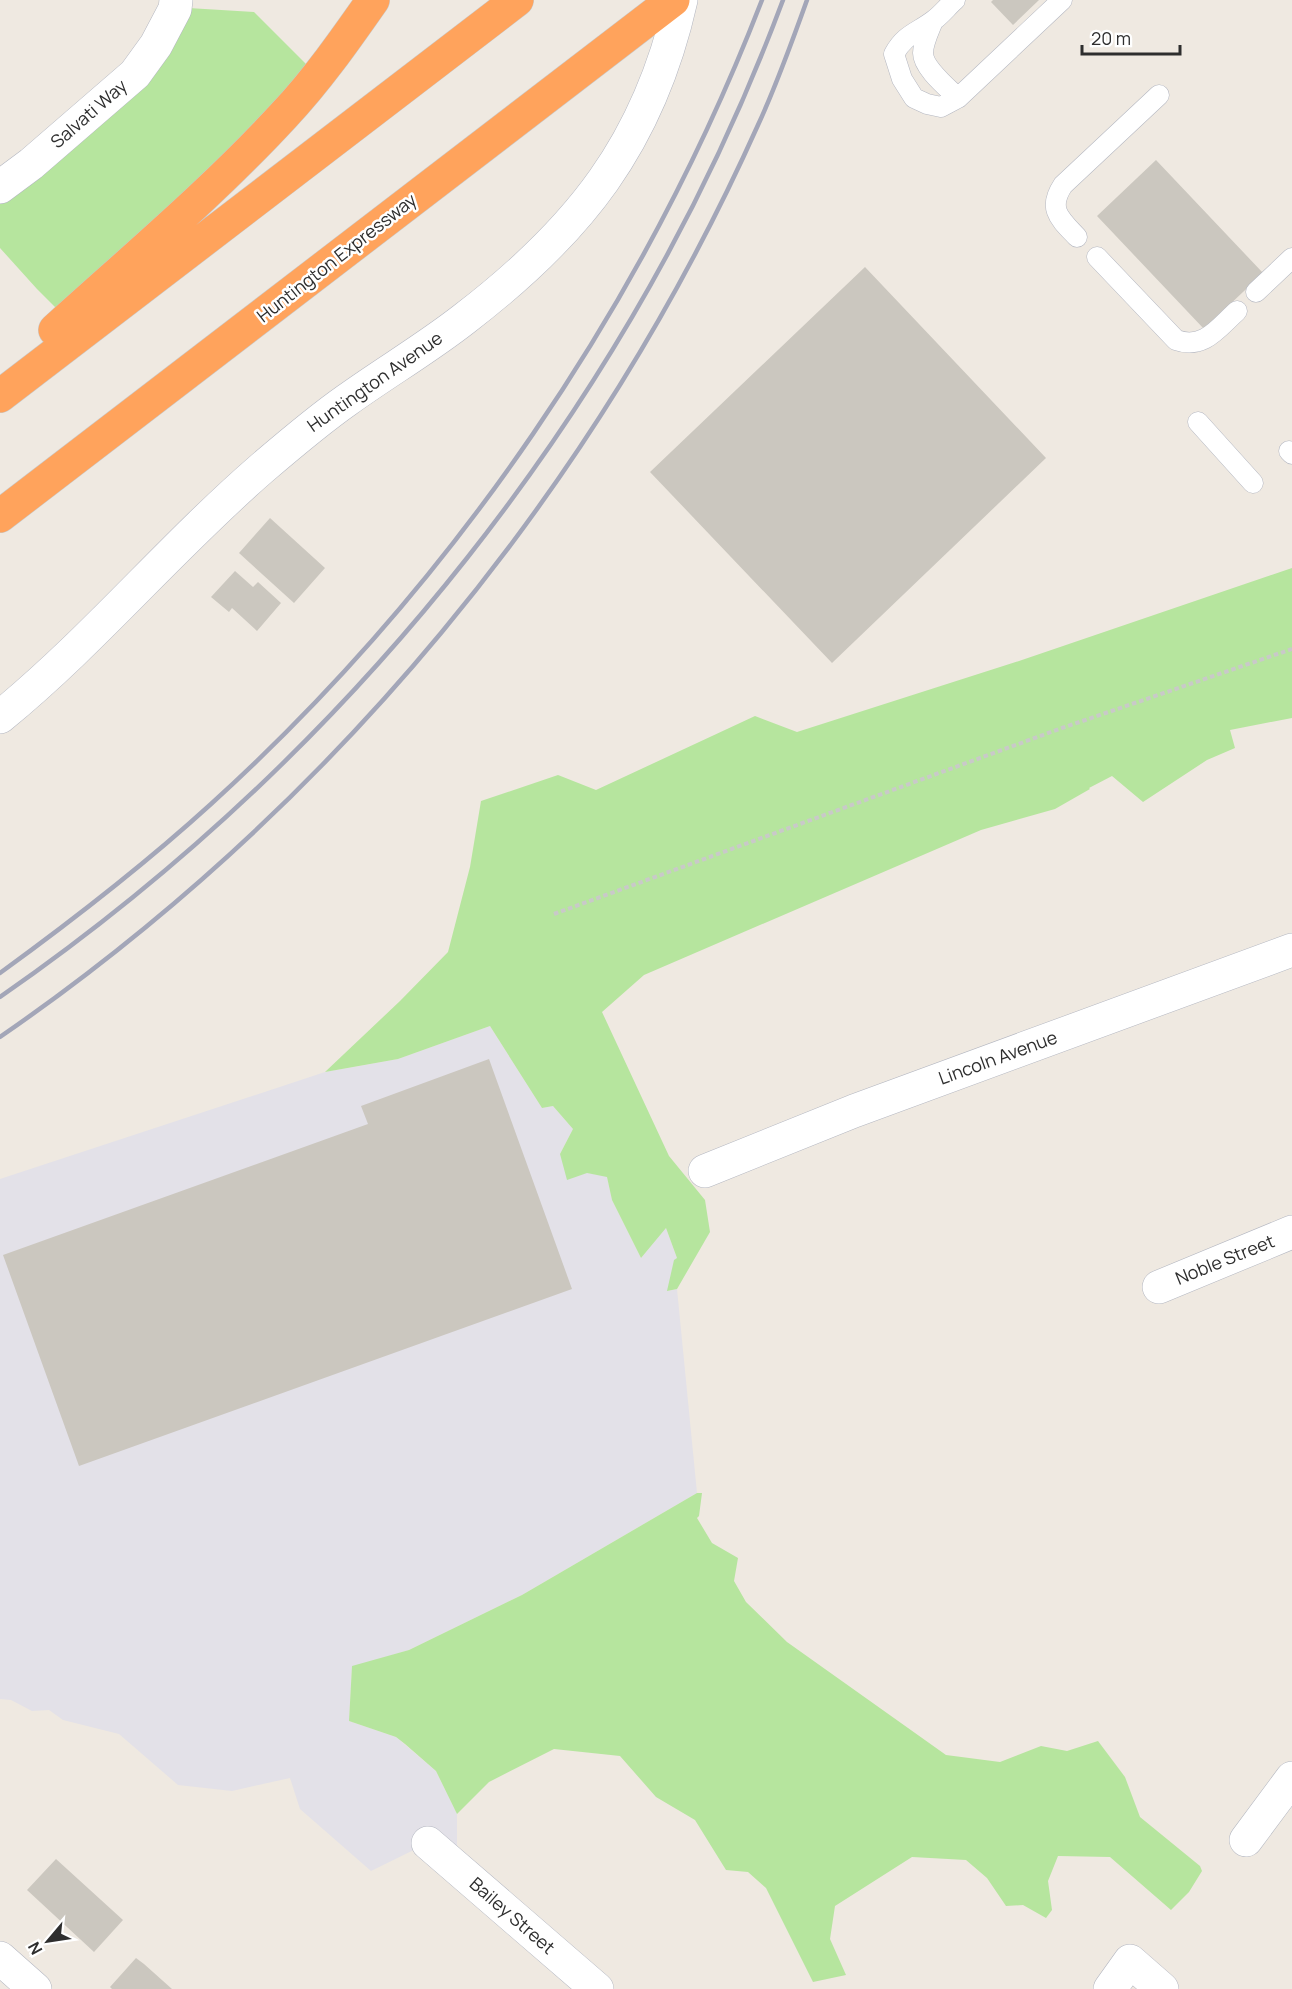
<svg xmlns="http://www.w3.org/2000/svg" width="1292" height="1989" font-family="Manrope,sans-serif">
  <style>
    .industrial { fill: #e3e1e8 }
    .green { fill: #b6e59e }
    .building { fill: #cbc7bf }
    .lines { fill: none; stroke-linecap: round; stroke-linejoin: round }
    .service-casing { stroke: #b4b7c1; stroke-width: 21 }
    .minor-casing { stroke: #b4b7c1; stroke-width: 34 }
    .secondary-casing { stroke: #b4b7c1; stroke-width: 34 }
    .motorway-casing { stroke: #c9c9c9; stroke-width: 34 }
    .path { stroke: #c9c9c9; stroke-width: 4; stroke-dasharray: 4.5 3; stroke-linecap: butt }
    .service { stroke: #fff; stroke-width: 20 }
    .minor { stroke: #fff; stroke-width: 33 }
    .secondary { stroke: #fff; stroke-width: 33 }
    .motorway { stroke: #ffa35c; stroke-width: 33 }
    .rail { stroke: #a3a6b8; stroke-width: 4.5 }
    .labels { text-anchor: middle; stroke-width: 5; stroke-linejoin: round; paint-order: stroke }
    .street-label { font-size: 18px; fill: #2e2e2e; stroke: #fff }
  </style>
  <rect width="100%" height="100%" fill="#efe9e1"/>
  <path class="industrial" d="M490 1026 542 1108 553 1106 573 1129 560 1154 587 1173 607 1176 612 1200 641 1258 666 1228 677 1258 668 1291 677 1289 697 1493 522 1595 409 1650 352 1667 349 1721 396 1737 436 1771 457 1814V1848L428 1843 371 1871 300 1809 290 1778 232 1791 178 1785 119 1734 63 1720 49 1710 32 1711 11 1700 0 1699V1179L325 1072 398 1059Z"/>
  <path class="green" d="M172 7 254 12 316 74 76 328 37 289 0 248V186L132 75Z
    M1292 568V718L1230 730 1235 748 1207 760 1143 802 1112 776 1089 788 1090 789 1055 809 981 830 644 975 602 1012 669 1156 705 1200 710 1232 677 1289 667 1291 674 1260 677 1258 666 1228 641 1258 612 1200 607 1177 587 1173 567 1180 560 1154 573 1129 553 1106 542 1108 490 1026 398 1059 325 1072 400 1001 448 952 470 867 481 801 558 775 596 790 755 716 797 732 1019 661Z
    M697 1493H702L699 1516 697 1518 712 1543 738 1558 734 1581 746 1602 787 1642 946 1755 1000 1762 1041 1746 1067 1751 1098 1741 1125 1777 1140 1817 1200 1866 1202 1871 1189 1892 1171 1910 1110 1857 1058 1856 1048 1881 1052 1910 1046 1918 1023 1905 1006 1906 987 1878 966 1860 912 1857 835 1906 830 1939 846 1975 813 1982 766 1888 748 1872 726 1870 695 1820 656 1797 620 1756 554 1749 489 1782 457 1814 436 1771 405 1744 396 1737 349 1721 352 1666 409 1650 522 1595Z"/>
  <path class="building" d="M993 0H1039L1013 25 991 2Z
    M1156 160 1263 273 1204 329 1097 216Z
    M865 267 1046 458 832 663 650 472Z
    M270 518 325 568 294 603 239 553Z
    M235 571 253 587 258 582 281 603 257 631 232 608 229 612 211 597Z
    M489 1059 572 1289 79 1466 3 1255 368 1124 361 1106Z
    M56 1859 123 1920 94 1952 27 1890Z
    M136 1958 144 1964 172 1989H112L110 1987Z"/>
  <g class="lines">
    <g class="service-casing">
      <path id="service" d="M955 0C948 6 942 14 934 20 917 33 905 34 894 54L902 79 914 98 927 104 941 107 958 98 1062 0
        M933 21C929 31 923 43 923 53 923 68 948 88 958 98
        M1077 237C1060 219 1047 209 1063 185L1159 95
        M1097 257 1176 340C1204 350 1218 328 1237 311
        M1256 292 1292 258
        M1198 422 1253 483
        M1289 451 1292 454"/>
    </g>
    <g class="minor-casing">
      <path id="minor" d="M0 187 31 164 135 74 156 45 175 9 176 0
        M705 1171 854 1111 1292 950
        M1159 1287 1292 1232
        M1246 1840 1292 1778
        M428 1843 597 1989
        M0 1958 35 1989
        M1110 1989 1130 1961 1162 1989"/>
    </g>
    <g class="secondary-casing">
      <path id="secondary" d="M0 717C93 641 170 548 261 469 289 445 317 421 347 400 386 372 427 348 464 319 579 231 649 143 681 0"/>
    </g>
    <g class="motorway-casing">
      <path id="motorway" d="M55 330C132 260 213 192 284 115 317 80 345 40 373 0
        M0 396 517 0
        M0 516 673 0"/>
    </g>
    <path class="path" d="M554 914 1062 728 1292 649"/>
    <use href="#service" class="service"/>
    <use href="#minor" class="minor"/>
    <use href="#secondary" class="secondary"/>
    <use href="#motorway" class="motorway"/>
    <path class="rail" d="M0 973C73 920 144 865 211 804 453 584 644 305 762 0
      M0 997C352 753 633 402 783 0
      M0 1037C330 809 594 491 758 125 777 84 792 42 807 0"/>
  </g>
  <g class="labels">
    <g class="street-label">
      <text transform="translate(89 114) rotate(-41)" y="6">Salvati Way</text>
      <text transform="translate(337 258) rotate(-38)" y="6">Huntington Expressway</text>
      <text transform="translate(375 382) rotate(-35)" y="6">Huntington Avenue</text>
      <text transform="translate(998 1058) rotate(-20)" y="6">Lincoln Avenue</text>
      <text transform="translate(1225 1260) rotate(-22)" y="6">Noble Street</text>
      <text transform="translate(512 1916) rotate(41)" y="6">Bailey Street</text>
    </g>
  </g>
  <g transform="translate(48 1941) rotate(241)" stroke="#ffffff" stroke-width="4.5" paint-order="stroke">
  <path d="M0-4.5L10 22L0 15L-10 22Z" fill="#2e2e2e"/>
  <text y="-9" font-size="16" font-weight="bold" text-anchor="middle" fill="#2e2e2e">N</text>
  </g>
  <path d="M1082 45v9h98v-9" fill="none" stroke="#2e2e2e" stroke-width="3"/>
  <text x="1091" y="45" font-size="18" fill="#2e2e2e" stroke="#ffffff" stroke-width="4.5" paint-order="stroke">20 m</text>
</svg>
